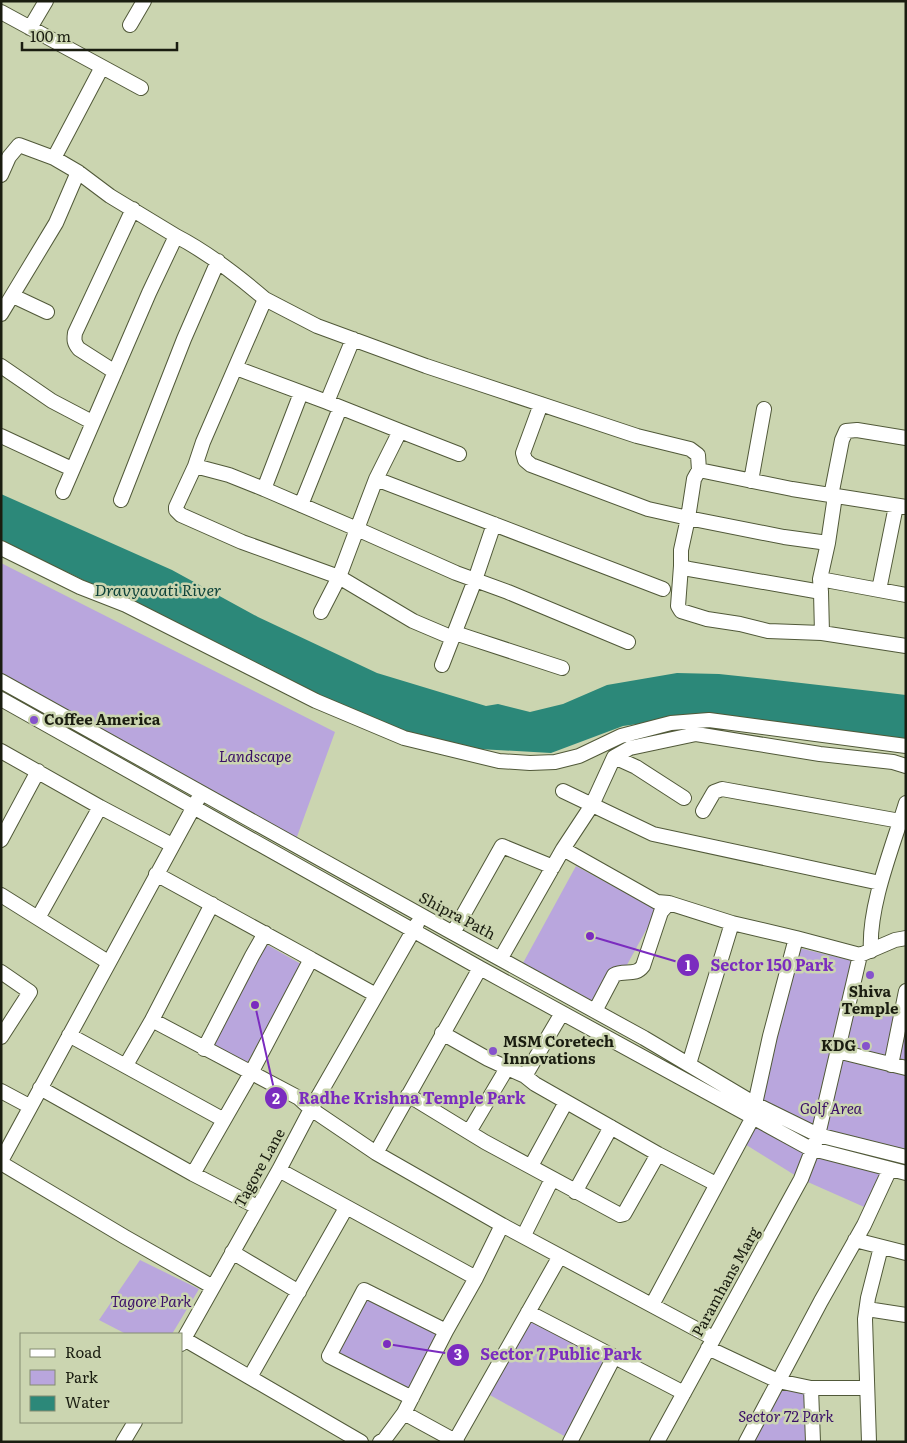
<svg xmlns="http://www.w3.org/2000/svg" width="907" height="1443" font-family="Literata,serif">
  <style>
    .green { fill: #b9a6dd }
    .water { fill: #2c8879 }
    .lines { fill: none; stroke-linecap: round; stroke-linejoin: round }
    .minor-casing { stroke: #515939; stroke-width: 16 }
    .minor { stroke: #fff; stroke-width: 14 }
    .poi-dot { fill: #8653cc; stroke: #cbd5b0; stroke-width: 2 }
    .labels { text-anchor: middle; stroke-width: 5; stroke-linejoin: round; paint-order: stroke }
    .poi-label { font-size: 15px; font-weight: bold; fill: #1a1d10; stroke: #cbd5b0; text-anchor: start }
    .park-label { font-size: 15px; font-style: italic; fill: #3a0f67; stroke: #cbd5b0 }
    .street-label { font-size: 15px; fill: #1a1d10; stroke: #cbd5b0 }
    .water-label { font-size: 16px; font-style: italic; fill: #0e433a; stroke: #cbd5b0 }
    .leader { fill: none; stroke: #7b2cbf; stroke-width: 2 }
    .callout-dot { fill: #7b2cbf; stroke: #cbd5b0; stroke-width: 2 }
    .mark-label { font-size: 15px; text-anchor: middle; font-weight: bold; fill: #fff }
    .callout-label { font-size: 16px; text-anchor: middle; font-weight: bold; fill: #7b2cbf; stroke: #cbd5b0; stroke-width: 5; stroke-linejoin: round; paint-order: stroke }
  </style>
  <rect width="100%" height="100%" fill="#cbd5b0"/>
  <path class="green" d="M1 563 335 732 294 845 1 682Z
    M576 866 657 910 604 1007 523 963Z
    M264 943 301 964 246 1065 211 1046Z
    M799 948 853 961 848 1005 906 1017V1145L902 1156 871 1210 801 1179 740 1141Z
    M140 1260 199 1289 172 1334H126L99 1320Z
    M364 1294 441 1332 409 1394 333 1355Z
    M528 1320 605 1360 566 1437 488 1394Z
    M778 1381 809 1395 811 1442H746Z"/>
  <path class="water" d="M1 494 172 570 258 617 377 673 486 706 498 704 530 712 563 704 607 685 677 673 719 674 775 680 906 695V741L696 716 623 726 551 753 461 748 366 720 71 574 1 543Z"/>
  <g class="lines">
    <g class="minor-casing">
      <path id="minor" d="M1 12 141 88
        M130 25 144 1
        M30 28 46 1
        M54 158 102 67
        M1 175 9 157 19 145 54 158 78 172 110 196 176 236 149 293 63 492
        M176 236C209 253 237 275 265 299L203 442 195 466 176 507V510L181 515 242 542 339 577 321 612
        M13 296 47 312
        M265 299 317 326 426 366 637 436 690 449 698 455 699 470 792 489 906 507
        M1 314 56 223 78 172
        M353 339 327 402 400 431 376 479 663 589
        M1 366 52 401 92 422
        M236 368 327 402
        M115 372 79 349C74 343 74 340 75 333L133 209
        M541 404 523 453 525 460 531 465 648 509 688 518 681 550V566L689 569 821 592 820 579 828 543
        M400 431 459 454
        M1 436 72 469
        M195 466 229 475 264 489 301 393
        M699 470 694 479 688 518 784 537 828 543 835 496
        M376 479 357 529 456 573 508 592 628 642
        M751 481 764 409
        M264 489 357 529 339 577 413 621 453 638
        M831 496 842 440 846 431 857 430 906 438
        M121 500 184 339 218 261
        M301 505 340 408
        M896 506 879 590 906 595
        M1 548 80 587 126 605 316 701 404 738 499 761 530 763 555 762 579 756 621 736 671 723 709 720 906 746
        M681 566 678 606 681 611 707 619 740 624 768 631 822 633 821 592
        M820 579 879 590
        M455 633 562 668
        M822 633 906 646
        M442 665 475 580 494 524
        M1 681 453 933 644 1038 755 1104 818 1135 906 1157
        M1 699 480 968 809 1148 906 1173
        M1 751 100 807 172 845
        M614 757 636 767 684 798
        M563 791 653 834 880 883
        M703 811 714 792 722 789 900 821
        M1 840 38 771
        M156 874 311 959 251 1073 193 1174
        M1 895 108 962
        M669 903 657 902 563 849 592 805 614 757 630 748 696 734 820 754 893 762 906 766
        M38 918 100 807
        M732 923 796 938
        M453 933 502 846 553 867
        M871 951C868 906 893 846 906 803
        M501 958 563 849
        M311 959 376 995
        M1 972 30 992 1 1037
        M595 1011 614 975C624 969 635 977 643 966L661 912 669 903 732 923 689 1064
        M152 1020 299 1098 311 1109 376 1153 502 1225 713 1338
        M442 1033 488 1059 525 1076 535 1084 658 1154 716 1184
        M69 1035 224 1120
        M204 1049 252 956 265 933
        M837 1051 906 1068
        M126 1065 152 1020 212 904
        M891 1065 906 991
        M525 1076 562 1013
        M40 1088 193 1174 257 1207
        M1 1091 29 1106
        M408 1095 485 1142 620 1215 624 1214 658 1154
        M755 1104 770 1036 796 938 860 955
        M469 1132 507 1068
        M376 1153 480 968
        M1 1161 198 799
        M1 1163 125 1237 213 1287
        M531 1166 566 1102
        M279 1170 476 1278
        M575 1192 611 1127
        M524 1235 552 1179
        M855 1240 906 1253
        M232 1252 299 1292
        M652 1305 753 1117
        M867 1309 906 1315
        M528 1312 684 1393
        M184 1339 361 1442
        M181 1344 279 1170 311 1109 417 924
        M708 1348 778 1381 811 1388 813 1442
        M250 1377 346 1208
        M811 1388H866
        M412 1398 329 1356 364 1290 446 1331
        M404 1413 457 1442
        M455 1441 560 1256
        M123 1442 135 1422
        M380 1442 384 1440 404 1413 446 1331 476 1278 502 1225
        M570 1442 614 1357
        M657 1442 801 1179 818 1135 860 955 895 940 906 938
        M746 1442 821 1301 864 1225 890 1169
        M869 1442 865 1319 868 1298 881 1247"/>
    </g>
    <use href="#minor" class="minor"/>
  </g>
  <g class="poi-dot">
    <circle cx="34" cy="720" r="5"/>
    <circle cx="870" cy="975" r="5"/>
    <circle cx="866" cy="1046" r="5"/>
    <circle cx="493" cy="1051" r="5"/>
  </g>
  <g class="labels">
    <g class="poi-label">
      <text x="44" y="725">Coffee America</text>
      <text x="870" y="997" text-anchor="middle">Shiva<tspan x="870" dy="17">Temple</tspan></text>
      <text x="503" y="1047">MSM Coretech<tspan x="503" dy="17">Innovations</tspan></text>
      <text x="856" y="1051" text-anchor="end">KDG</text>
    </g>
    <g class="park-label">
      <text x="255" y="762">Landscape</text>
      <text x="831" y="1114">Golf Area</text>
      <text x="151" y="1307">Tagore Park</text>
      <text x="786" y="1422">Sector 72 Park</text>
    </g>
    <g class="street-label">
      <text transform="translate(457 916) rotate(28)" y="5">Shipra Path</text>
      <text transform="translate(260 1168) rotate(-61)" y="5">Tagore Lane</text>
      <text transform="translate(726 1282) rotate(-61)" y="5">Paramhans Marg</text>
    </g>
    <g class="water-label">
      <text x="158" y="596">Dravyavati River</text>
    </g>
  </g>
  <path class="leader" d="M590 936L688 965M255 1005L276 1098M387 1344L458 1355"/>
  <g class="callout-dot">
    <circle cx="590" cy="936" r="5"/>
    <circle cx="255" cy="1005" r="5"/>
    <circle cx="387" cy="1344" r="5"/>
    <circle cx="688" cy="965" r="12"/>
    <circle cx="276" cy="1098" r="12"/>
    <circle cx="458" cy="1355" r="12"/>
  </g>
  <g class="mark-label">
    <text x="688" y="971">1</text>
    <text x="276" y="1104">2</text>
    <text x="458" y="1360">3</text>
  </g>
  <g class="callout-label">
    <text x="772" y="971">Sector 150 Park</text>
    <text x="412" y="1104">Radhe Krishna Temple Park</text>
    <text x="561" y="1360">Sector 7 Public Park</text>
  </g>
  <rect width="907" height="1443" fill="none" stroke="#1a1d10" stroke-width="5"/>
  <rect x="20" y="1333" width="162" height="90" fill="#cbd5b0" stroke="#848b70"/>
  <rect x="30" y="1349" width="25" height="8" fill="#ffffff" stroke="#848b70"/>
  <text x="65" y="1358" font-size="15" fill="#1a1d10">Road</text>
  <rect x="30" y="1370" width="25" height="15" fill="#b9a6dd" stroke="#848b70"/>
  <text x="65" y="1383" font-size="15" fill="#1a1d10">Park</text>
  <rect x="30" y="1396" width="25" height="15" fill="#2c8879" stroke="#848b70"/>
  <text x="65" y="1408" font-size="15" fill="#1a1d10">Water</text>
  <path d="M22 42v8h155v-8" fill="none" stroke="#1a1d10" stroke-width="2.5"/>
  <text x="30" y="42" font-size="15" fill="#1a1d10" stroke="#cbd5b0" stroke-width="4" paint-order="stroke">100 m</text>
</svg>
